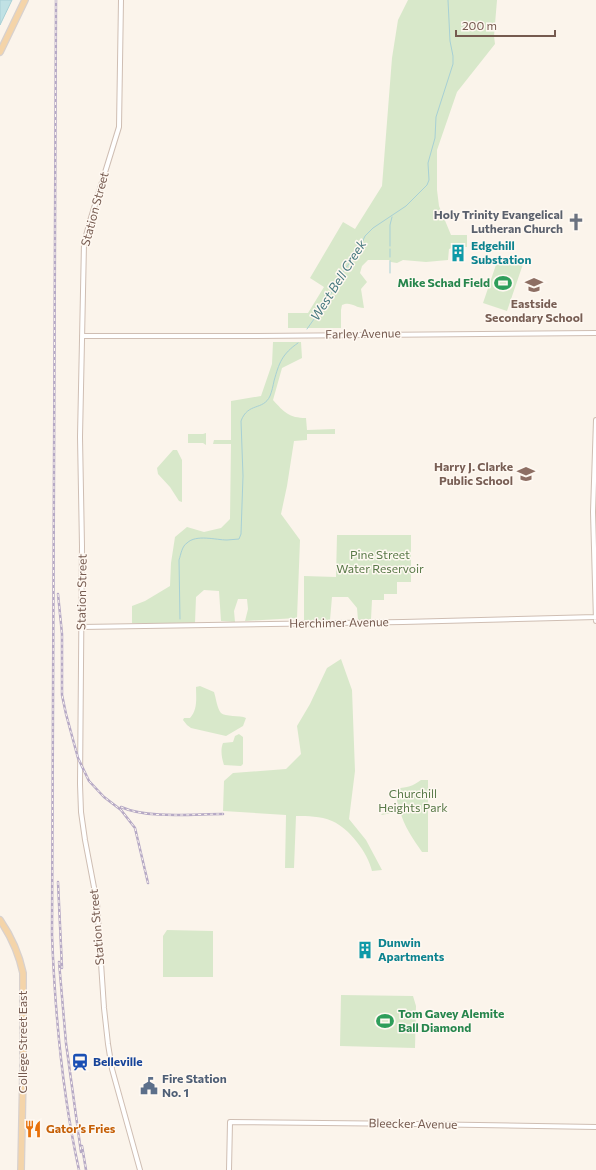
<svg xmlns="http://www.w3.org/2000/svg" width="596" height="1170" font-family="Commissioner,sans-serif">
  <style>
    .green { fill: #d8e8ca }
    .water { fill: #c0e1e4; stroke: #a7d0d5 }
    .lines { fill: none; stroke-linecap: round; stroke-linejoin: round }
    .stream { stroke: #a7d0d5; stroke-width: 1 }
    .minor-casing { stroke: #cfbeb3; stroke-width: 6 }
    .major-casing { stroke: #d8d1ce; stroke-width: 8 }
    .minor { stroke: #fff; stroke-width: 4 }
    .major { stroke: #f4d4a9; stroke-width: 5.5 }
    .rail-casing { stroke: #b6a9c5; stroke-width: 2.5 }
    .rail { stroke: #fef8f1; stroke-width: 1; stroke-dasharray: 3; stroke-linecap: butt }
    .labels { text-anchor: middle; stroke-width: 3; stroke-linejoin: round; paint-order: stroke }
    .street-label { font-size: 12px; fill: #755a4f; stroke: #fef8f1 }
    .worship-label { font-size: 12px; font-weight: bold; fill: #5b616d; stroke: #fef8f1; text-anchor: end }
    .culture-label { font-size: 12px; font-weight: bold; fill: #0d838f; stroke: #fef8f1; text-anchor: start }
    .leisure-label { font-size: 12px; font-weight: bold; fill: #27864d; stroke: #fef8f1; text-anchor: end }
    .education-label { font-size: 12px; font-weight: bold; fill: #785e54; stroke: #fef8f1 }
    .park-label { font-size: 12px; fill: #597948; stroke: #fef8f1 }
    .transit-label { font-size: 12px; font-weight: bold; fill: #164399; stroke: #fef8f1; text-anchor: start }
    .service-label { font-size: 12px; font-weight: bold; fill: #4e5e75; stroke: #fef8f1; text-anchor: start }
    .food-label { font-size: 12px; font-weight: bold; fill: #c56008; stroke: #fef8f1; text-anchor: start }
    .water-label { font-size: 13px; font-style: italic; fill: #47797f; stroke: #fef8f1 }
  </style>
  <rect width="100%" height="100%" fill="#fbf4eb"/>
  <path class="green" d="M408 0H497L494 36 495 44 457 92 437 150V190L439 206 451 235H467V247H455L449 249 448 260 426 262 403 260 397 263 391 262 389 260H368L362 266 360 273 367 282 361 289 364 308C355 308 351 301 342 305L341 310V328H288V313H308L324 287 310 278 343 222 355 229 382 186 392 58 398 20Z
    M499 256 523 264 507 311 483 303Z
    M273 342H301L302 358 282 368 273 400C284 412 289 418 306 418L307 430 335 429V434H307V440L294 441 287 486 281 514 300 540 297 618 245 621 248 609 247 599H238L234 611 235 622 221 621 219 591 204 590 196 597 195 623H132V606L145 601 170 586 171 563 175 537 187 527 204 532 221 528 230 519 231 444H213L214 440H231V401L261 396 272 364Z
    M206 433V445L203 443H188V434H203Z
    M173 450H177L182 460V502L179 501 170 487 158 474 157 468Z
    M337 535H411V582H397V594H384V600H372L371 619 358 620 357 608 348 597H332L330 620H304V576L336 577Z
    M341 659 352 690 355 771 349 819 366 840 382 870 372 871C368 853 349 828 332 821 320 816 308 816 296 816L294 868H285L286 815 223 811 224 781 233 773 286 769 301 754 297 726 310 704 327 668Z
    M200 686 214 692C216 698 217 708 221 713 225 717 240 715 246 718L243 726 226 736 191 728 187 725 183 720 184 718H190C198 709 196 698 196 687Z
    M239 734 243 737V764L241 766 224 765C222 759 220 750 223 743L233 742 235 736Z
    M421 780H428V808H445V810H428V852H422C413 839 404 826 400 811L382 815 381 814 400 810 397 801V788C407 788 413 786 421 780Z
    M167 930 213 931V977H163V936Z
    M341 995 413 996 416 1006 415 1048 340 1046Z"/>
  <path class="water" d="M0 0H12L0 25Z"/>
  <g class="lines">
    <path class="stream" d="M390 246V225L392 217
      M390 257V249
      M390 261V273
      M307 329 319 312 324 302 336 287 342 273 357 253 365 236 373 228 406 206 427 185 429 180 428 163 435 138 436 117 453 64V56L450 41 448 0
      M180 619 179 560C181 554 182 546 187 543 196 534 216 540 227 540 231 540 235 539 239 539L241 534 243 476 241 421C248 402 263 411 270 396 272 391 273 386 274 381 279 363 282 354 298 343"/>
    <g class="minor-casing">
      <path id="minor" d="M121 0 119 127 90 221 84 243 80 437 82 546 80 784 81 812 85 840 97 903 104 1008 108 1044 112 1069 140 1170
        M82 336H257L596 333
        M596 420 593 512 596 621
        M81 627 403 622 596 617
        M229 1170 230 1122 415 1124 596 1127"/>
    </g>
    <g class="major-casing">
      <path id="major" d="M0 52 25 0
        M0 920C11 936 19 954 23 973V1072L21 1170"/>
    </g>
    <use href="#minor" class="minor"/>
    <use href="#major" class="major"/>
    <g class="rail-casing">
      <path id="rail" d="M56 0 52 935C55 1013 62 1093 79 1170
        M58 594 62 634V695L66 714 78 758 89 781 104 797 121 810 135 828 148 883
        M121 807C148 819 193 814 223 814
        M58 882 62 968
        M59 962 66 1043 81 1152
        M82 1146 86 1170"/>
    </g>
    <use href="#rail" class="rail"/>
  </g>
  <defs>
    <g id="church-bare" transform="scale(1.38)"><path d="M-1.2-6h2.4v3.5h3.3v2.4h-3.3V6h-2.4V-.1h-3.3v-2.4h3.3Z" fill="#6b7280" stroke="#fef8f1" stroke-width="2.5" paint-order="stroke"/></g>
    <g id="building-bare" transform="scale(1.38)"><path d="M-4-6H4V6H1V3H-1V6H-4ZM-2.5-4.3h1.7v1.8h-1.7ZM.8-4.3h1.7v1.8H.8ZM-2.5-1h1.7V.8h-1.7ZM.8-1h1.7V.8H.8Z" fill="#0f9aa8" stroke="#fef8f1" stroke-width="2.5" paint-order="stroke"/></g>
    <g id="stadium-bare" transform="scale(1.38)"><path d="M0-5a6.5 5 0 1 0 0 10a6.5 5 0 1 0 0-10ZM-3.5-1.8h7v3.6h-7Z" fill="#2e9e5b" stroke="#fef8f1" stroke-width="2.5" paint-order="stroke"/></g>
    <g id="school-bare" transform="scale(1.38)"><path d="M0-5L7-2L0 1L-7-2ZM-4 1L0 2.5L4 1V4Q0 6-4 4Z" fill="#8d6e63" stroke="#fef8f1" stroke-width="2.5" paint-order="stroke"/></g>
    <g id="station-bare" transform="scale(1.38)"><path d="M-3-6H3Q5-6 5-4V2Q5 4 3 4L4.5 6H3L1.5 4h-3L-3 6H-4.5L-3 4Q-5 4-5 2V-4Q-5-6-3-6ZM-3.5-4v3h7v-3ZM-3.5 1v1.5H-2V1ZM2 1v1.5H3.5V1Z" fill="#1a4fb4" stroke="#fef8f1" stroke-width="2.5" paint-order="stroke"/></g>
    <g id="civic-bare" transform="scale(1.38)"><path d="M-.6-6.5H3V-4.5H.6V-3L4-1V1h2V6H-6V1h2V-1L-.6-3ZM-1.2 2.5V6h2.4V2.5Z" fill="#5c6f8a" stroke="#fef8f1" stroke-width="2.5" paint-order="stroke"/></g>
    <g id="restaurant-bare" transform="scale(1.38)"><path d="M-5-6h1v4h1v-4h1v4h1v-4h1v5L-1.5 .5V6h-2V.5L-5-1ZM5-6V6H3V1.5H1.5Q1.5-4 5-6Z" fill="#e8710a" stroke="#fef8f1" stroke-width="2.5" paint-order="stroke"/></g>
  </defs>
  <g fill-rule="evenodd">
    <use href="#church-bare" x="576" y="222"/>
    <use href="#building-bare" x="458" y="253"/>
    <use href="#stadium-bare" x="503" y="283"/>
    <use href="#school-bare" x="534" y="285"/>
    <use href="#school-bare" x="526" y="474"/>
    <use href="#building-bare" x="365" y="950"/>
    <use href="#stadium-bare" x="385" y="1021"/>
    <use href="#station-bare" x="80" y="1062"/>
    <use href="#civic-bare" x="149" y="1086"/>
    <use href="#restaurant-bare" x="33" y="1129"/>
  </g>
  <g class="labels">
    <g class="street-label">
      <text transform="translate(95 209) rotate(-75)" y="4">Station Street</text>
      <text transform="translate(363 334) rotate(-1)" y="4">Farley Avenue</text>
      <text transform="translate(82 592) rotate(-89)" y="4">Station Street</text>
      <text transform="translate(339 623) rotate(-1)" y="4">Herchimer Avenue</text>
      <text transform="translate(97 927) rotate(-95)" y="4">Station Street</text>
      <text transform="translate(23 1042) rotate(-90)" y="4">College Street East</text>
      <text transform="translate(413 1124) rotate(1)" y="4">Bleecker Avenue</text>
    </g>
    <g class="worship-label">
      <text x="563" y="219">Holy Trinity Evangelical<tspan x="563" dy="14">Lutheran Church</tspan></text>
    </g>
    <g class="culture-label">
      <text x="471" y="250">Edgehill<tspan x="471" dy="14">Substation</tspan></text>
      <text x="378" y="947">Dunwin<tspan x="378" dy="14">Apartments</tspan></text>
    </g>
    <g class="leisure-label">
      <text x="490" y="287">Mike Schad Field</text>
      <text x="398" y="1018" text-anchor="start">Tom Gavey Alemite<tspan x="398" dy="14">Ball Diamond</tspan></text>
    </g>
    <g class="education-label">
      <text x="534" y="308">Eastside<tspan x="534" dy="14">Secondary School</tspan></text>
      <text x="513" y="471" text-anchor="end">Harry J. Clarke<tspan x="513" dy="14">Public School</tspan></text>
    </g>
    <g class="park-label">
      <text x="380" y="559">Pine Street<tspan x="380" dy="14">Water Reservoir</tspan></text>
      <text x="413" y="798">Churchill<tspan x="413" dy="14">Heights Park</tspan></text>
    </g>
    <g class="transit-label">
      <text x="93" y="1066">Belleville</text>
    </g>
    <g class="service-label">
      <text x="162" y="1083">Fire Station<tspan x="162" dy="14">No. 1</tspan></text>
    </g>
    <g class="food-label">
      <text x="46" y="1133">Gator’s Fries</text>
    </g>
    <g class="water-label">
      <text transform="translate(338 280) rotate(-58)" y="5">West Bell Creek</text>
    </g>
  </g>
  <path d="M456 30v6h99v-6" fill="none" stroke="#755a4f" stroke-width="2"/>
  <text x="462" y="30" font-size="12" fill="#755a4f" stroke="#fef8f1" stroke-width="3" paint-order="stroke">200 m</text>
</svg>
